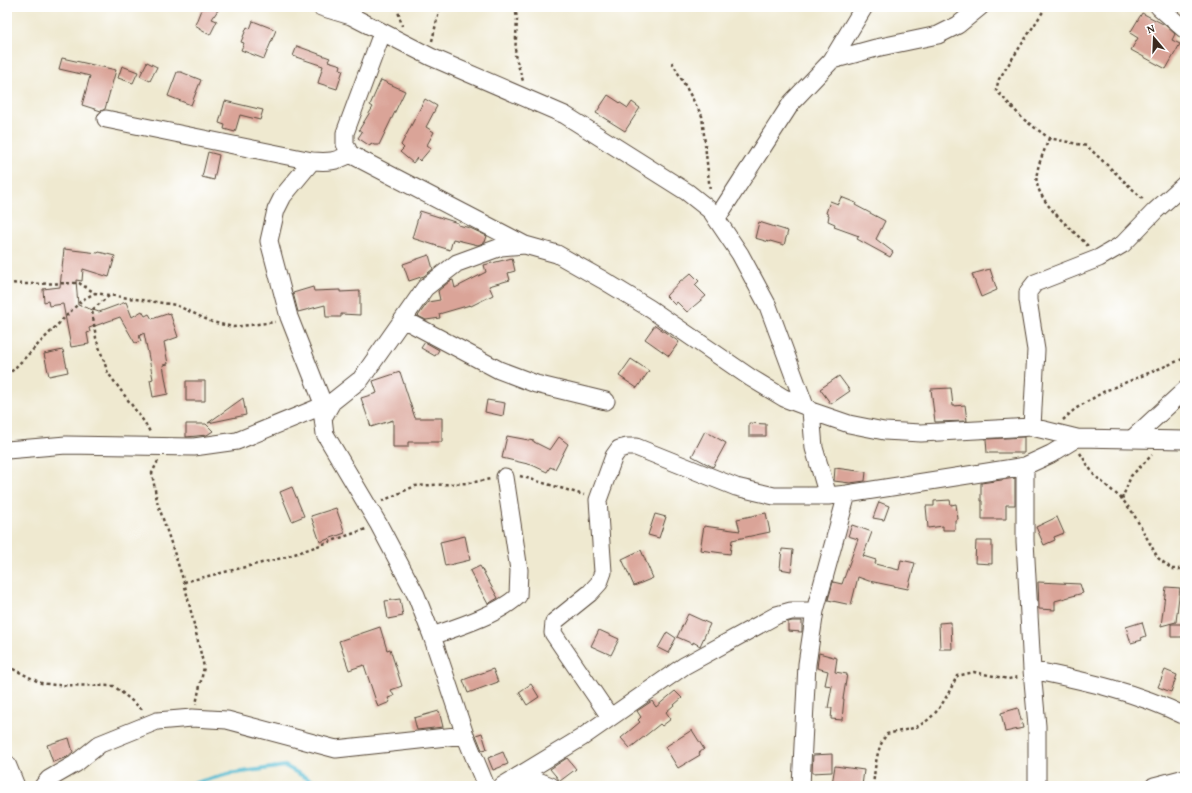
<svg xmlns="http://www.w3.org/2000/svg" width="1192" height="793" font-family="'Gentium Book Plus',serif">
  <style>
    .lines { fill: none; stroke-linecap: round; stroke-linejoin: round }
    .stream { stroke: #53bbd1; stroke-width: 4 }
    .building { fill: #daa498 }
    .street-casing { stroke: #564739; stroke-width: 19 }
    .path { stroke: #564739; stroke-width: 2.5; stroke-dasharray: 3 3; stroke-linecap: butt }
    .street { stroke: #fff; stroke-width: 17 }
  </style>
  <rect width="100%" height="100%" fill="#fff"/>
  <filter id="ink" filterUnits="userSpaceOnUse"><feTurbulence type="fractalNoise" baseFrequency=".025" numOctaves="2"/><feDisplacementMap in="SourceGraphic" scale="8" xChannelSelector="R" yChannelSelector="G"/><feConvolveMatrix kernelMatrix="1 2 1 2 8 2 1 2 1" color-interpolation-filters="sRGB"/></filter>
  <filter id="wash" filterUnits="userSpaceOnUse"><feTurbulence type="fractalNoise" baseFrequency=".012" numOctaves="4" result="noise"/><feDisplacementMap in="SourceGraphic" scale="16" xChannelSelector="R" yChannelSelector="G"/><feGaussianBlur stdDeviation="0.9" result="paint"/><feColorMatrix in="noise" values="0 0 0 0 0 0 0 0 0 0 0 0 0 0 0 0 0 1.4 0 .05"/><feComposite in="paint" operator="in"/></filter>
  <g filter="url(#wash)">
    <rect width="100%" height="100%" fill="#efe9d0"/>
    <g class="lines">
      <path class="stream" d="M184 786 228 774 285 766 321 786"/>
    </g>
    <g id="blocks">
      <path class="building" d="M202 7H220L212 19 217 21 210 35 199 29 200 28 195 25Z
        M1142 13 1165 25 1175 34 1172 40 1180 44 1166 69 1131 50 1138 38 1130 33Z
        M253 21 276 30 264 59 241 50 244 43 241 42 247 27 250 29Z
        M297 46 330 58 328 61 341 65 340 69 343 70 337 89 318 83 323 66 293 56Z
        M62 58 116 70 105 109 101 111 82 105 90 76 59 69Z
        M147 62 157 67 150 81 140 76Z
        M122 66 138 72 133 83 118 78Z
        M177 72H181L201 80 191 105 168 96Z
        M381 80 405 91 379 145H374L371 143 370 146 358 138 362 132 359 130 373 107 370 105Z
        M608 95 628 108 632 102 640 108 625 131 596 113Z
        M425 99 437 106 426 127 434 132 427 145 431 148 420 161 417 158 413 163 400 152 404 148 401 145Z
        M225 101 263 110 260 120 240 115 235 132 224 129 225 125 219 123Z
        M208 152 219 155 214 180 202 177Z
        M841 197 856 203 855 205 885 221 876 239 893 252 890 257 857 239 859 236 834 227 835 224 828 221 829 215 826 213 830 201 838 204Z
        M420 211 458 223V225L470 228 487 236 485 242 478 245 453 239 450 250 412 238Z
        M759 222 788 231 784 245 770 241 769 242 755 238Z
        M64 249 98 253 99 252 115 256 109 277 83 269 82 281 76 280 78 305 99 312 126 302 132 317 142 311 145 316 149 314 152 319 170 313 178 337 164 342 168 364 163 365 168 394 153 397 150 380 153 379 144 333 139 336 141 341 135 343 120 317 89 328 90 332 87 333 89 344 71 347 63 304 49 306 48 301 44 302 43 289 60 287Z
        M429 255 433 269 424 276 409 281 403 264Z
        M512 258 515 271 508 273 510 280 489 286 493 295 471 306 470 305 439 314 440 318 426 320 418 316 428 302 440 300 438 291 450 281 453 280 455 288 486 272 484 265Z
        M990 269 997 290 981 297 972 274Z
        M691 273 699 281 695 285 706 296 687 312 677 302 675 305 666 296 681 280H683Z
        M313 287 314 291 340 290V292L360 291V315L341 314V317H326L325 305 298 312 293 293Z
        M655 325 679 342 669 356 645 339Z
        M425 342 439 350 435 356 421 348Z
        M63 350 68 372 49 376 44 354Z
        M631 359 649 371 637 388 619 376Z
        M400 372 415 418H442V442H408V447H393V420L371 427 361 398 377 393 373 381Z
        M839 376 850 391 831 404 820 389Z
        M186 381H205V401H186Z
        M951 388 953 406 965 405 967 421 935 422 931 389Z
        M243 398 246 415 208 423Z
        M487 400 505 403 503 416 485 412Z
        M749 423 766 424V436H749Z
        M186 424H206L213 431 207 435 186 437Z
        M705 431 726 443 713 467 692 456Z
        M507 436 534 441V442L550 450 559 437 568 444 555 469 550 467 547 472 532 465 502 458Z
        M1024 437V453H987L986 439Z
        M835 468 866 472 865 481 850 483 834 481Z
        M1015 478V505H1006V519H982V501H981V483Z
        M292 487 304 516 292 521 280 492Z
        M950 500 951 505 956 504 958 519 955 520V530H943V526L928 528 926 506H934V501Z
        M879 502 889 506 884 520 873 518Z
        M336 508 345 533 320 542 311 516Z
        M766 513 770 532 732 540 730 554 700 550 704 526 740 531 737 519Z
        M655 514 666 517 659 538 648 535Z
        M1057 517 1064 533 1054 537 1055 540 1044 545 1036 527Z
        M852 525 872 532 863 556 876 560 875 564 899 570 901 560 915 563 908 589 869 581 858 577 851 605 828 600 833 582 842 584 858 539 848 536Z
        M465 536 470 560 445 566 440 542Z
        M976 541H992V564L975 563Z
        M782 549 793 550 791 571 780 569Z
        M641 550 653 578 634 586 622 559Z
        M480 566 498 598 488 604 470 571Z
        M1038 582 1080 584 1083 593 1055 601V610L1039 609Z
        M1166 587 1180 588 1176 622 1161 626Z
        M400 599 403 616 388 619 385 601Z
        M688 614 710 624 700 646 693 642V644L677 637Z
        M792 621H802V632L788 631V622Z
        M951 622 952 649H940L939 623Z
        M1142 622 1146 636 1141 638 1142 640 1131 643 1126 627Z
        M1171 624H1185V637H1171Z
        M380 627 387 650 390 649 402 686 391 690 394 696 388 698 390 702 378 707 364 665 349 670 339 641Z
        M599 630 619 639 611 655 591 646Z
        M667 632 676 638 668 653 658 648Z
        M819 653 837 658 835 672 847 674 843 699H844L842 720 831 719 832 708H828L832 686 825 685 828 671 817 668Z
        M493 669 498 682 468 693 463 680Z
        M1165 670 1177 675 1171 692 1158 687Z
        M531 684 539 697 527 705 519 692Z
        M675 691 682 698 666 712 671 719 662 726 660 724 630 748 621 738 640 722 638 720 641 717 637 711 652 701 656 707Z
        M1018 708 1023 728 1005 732 1001 713Z
        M439 711 443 727 417 730 414 718Z
        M692 730 704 749 699 753 700 755 678 768 665 747Z
        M482 733 487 749 482 750 476 735Z
        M69 738 73 752 67 757 53 762 47 745Z
        M503 752 508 764 493 770 488 758Z
        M832 754V772L812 773 813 755Z
        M567 758 576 769 560 781 550 769Z
        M835 766 864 770 862 786H846L832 784Z"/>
    </g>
  </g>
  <g filter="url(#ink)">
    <use href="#blocks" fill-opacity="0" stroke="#564739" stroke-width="1"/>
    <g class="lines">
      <g class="street-casing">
        <path id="street" d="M321 7 351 16 431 57 565 115 687 192 711 211 740 254 768 306 805 406 811 411 849 424 884 431 921 433 1032 427 1077 438 1185 440
          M1159 7 1185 30
          M382 33 345 133V144L350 154 525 245
          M832 60 876 48 938 35 958 25 980 7
          M106 119 312 161C328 162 336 162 350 154
          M312 161 283 196 276 210 269 241 289 317 324 406
          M717 218 792 102 832 60 864 7
          M403 319 499 370 536 384 606 401
          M332 402 323 418 325 434 379 525 416 595 432 636 465 735 486 786
          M811 411 814 448 828 496
          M1032 427 1036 350 1028 300V292L1035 283 1099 258 1123 244 1155 211 1185 184
          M1132 439 1185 390
          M7 450 66 445 194 447 237 441 332 402 361 379 425 288 457 263 501 247 525 245 557 254 603 280 649 308 751 378 784 398 805 406
          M1025 466V541L1032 670 1037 726V786
          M432 636C458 627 497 615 518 596L519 570 505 477
          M1032 670C1085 681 1137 692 1185 716
          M610 717 553 633 554 622 590 593 599 583 603 572 598 500 614 456 619 449 627 447H636L736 487 774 496H828L847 494 1025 466 1051 454 1077 438
          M7 764 16 786
          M518 776 528 777 551 786
          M43 786 49 779 75 764 100 744 157 721 192 718 227 720 336 749 465 735
          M502 786 581 738 684 666 777 615 791 611H815
          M801 786 807 664 815 611 847 494
          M1154 786 1185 778"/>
      </g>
      <path class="path" d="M397 7 402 26
        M515 7 517 19 515 55 523 81
        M1046 7 999 79 996 90 1023 119 1049 138 1087 146 1145 201
        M432 41 440 7
        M672 62 702 116 710 191
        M1049 138C1045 150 1039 161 1037 173 1031 199 1073 229 1088 246
        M7 283 25 284 79 283 95 293 176 305 212 322 233 327 275 322
        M109 296 92 310 96 338 108 373 145 423 150 432
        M7 376 82 300 95 293
        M1063 420 1075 409 1105 391 1185 358
        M1080 453 1094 475 1122 499 1133 513 1158 558 1172 569H1185
        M158 461 152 473 157 501 184 582 204 667 196 704
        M520 476 584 495
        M1122 499 1131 476 1152 455
        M382 501 415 486 469 483 491 479
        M184 582 286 557 366 529
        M7 670 13 669 41 683 55 685 114 686 144 711
        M873 786C875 769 876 748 887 734 898 731 911 730 920 725 939 715 948 694 957 676L974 672 1008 679 1019 677"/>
      <use href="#street" class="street"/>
    </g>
  </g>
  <rect width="1192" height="793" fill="none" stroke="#fff" stroke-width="24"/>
  <g transform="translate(1154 38) rotate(341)" stroke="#ffffff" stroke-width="3" paint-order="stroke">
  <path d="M0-3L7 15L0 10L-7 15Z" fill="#3b2a1e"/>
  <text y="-6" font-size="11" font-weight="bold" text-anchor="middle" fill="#3b2a1e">N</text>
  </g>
</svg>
